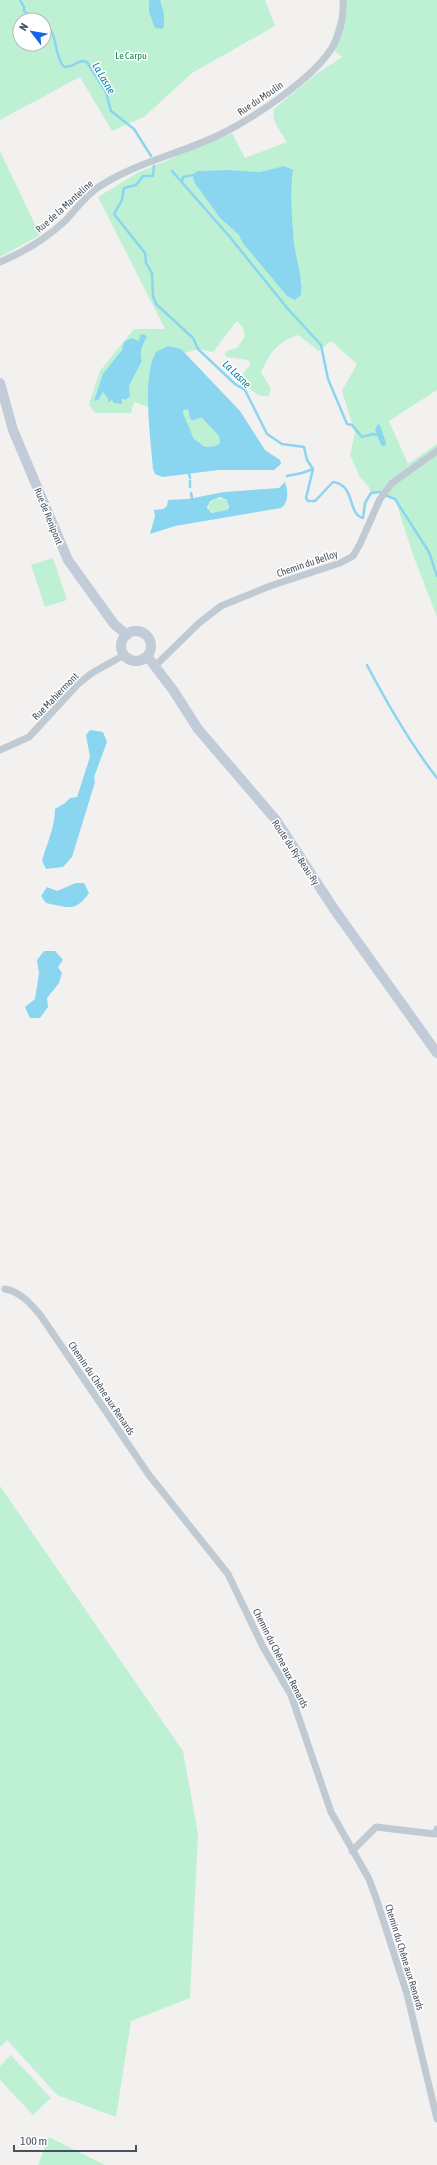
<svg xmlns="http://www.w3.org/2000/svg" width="437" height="2165" font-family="'Asap Condensed',sans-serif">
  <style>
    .green { fill: #bef1d4; fill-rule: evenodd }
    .water { fill: #8ad5ef; fill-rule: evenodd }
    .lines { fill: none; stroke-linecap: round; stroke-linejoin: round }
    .stream { stroke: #8ad5ef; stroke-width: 2.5 }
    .street { stroke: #c0cad2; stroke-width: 7 }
    .secondary { stroke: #c2ccd9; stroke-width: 10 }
    .labels { text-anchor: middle; stroke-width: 3; stroke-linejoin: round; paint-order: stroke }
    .park-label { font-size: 10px; fill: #158351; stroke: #fff }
    .street-label { font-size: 10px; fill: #47525e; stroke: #fff }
    .water-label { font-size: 11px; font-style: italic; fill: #087fa8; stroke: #fff }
  </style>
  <rect width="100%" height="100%" fill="#f3f0f0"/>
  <path class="green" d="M0 0H265L275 26 192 73 144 117 112 131 80 77 0 120ZM20 20H44V44H20Z
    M344 0H437V390L389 421 408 464 437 444V617L413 555 395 499 380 492 371 493 369 487 360 477 350 455 355 433 342 391 357 364 331 341 319 351 298 335C276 343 271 352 261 372L271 389 269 396C255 398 248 387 241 376L250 365V362L248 360 226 357 225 355 226 351 237 348 245 336 243 328 237 321 213 352 198 349 185 353 181 349 154 355 149 375 148 407 134 402 131 413H95L89 404 100 371 134 329H165L98 197 137 173 232 133 245 158 287 142C282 133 271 122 274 109L315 75 342 57 330 47ZM284 166 293 171C290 196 292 259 302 282L287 296 243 242 239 235 220 218 194 182 197 171 229 170 260 172ZM147 337C142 346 139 351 142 361L129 386 130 396 126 400H112L103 392 100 393 108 367 113 363 126 343 128 340 138 341Z
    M0 151 40 235 0 257Z
    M188 409 190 419 194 421 196 419 202 418 219 436 220 443 216 446 205 447 194 439 183 413 184 410Z
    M216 498 227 500 229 503 227 510 215 513 209 510 208 505Z
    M53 558 67 600 45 607 31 565Z
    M0 1486 183 1751 198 1834 190 1998 131 2021 116 2117 57 2095 7 2040 0 2047Z
    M11 2055 51 2098 33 2115 0 2080V2066Z
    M49 2137 105 2165H38Z"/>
  <path class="water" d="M149 0H160L164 14V27L162 29 155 28 149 12Z
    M284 166 293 170C290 194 292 219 294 243 296 260 303 277 301 295L295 300 287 296 242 242 239 235 220 218 194 182 193 175 197 171 229 170 260 172Z
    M144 334 147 337C142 346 139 351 142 361L129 386 130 396 126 400 122 399V404L114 403 112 400 108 402V398L103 392 98 400 94 401 103 374 122 350 124 342 131 338 139 341 140 335Z
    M168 346 181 349 240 411 265 450 280 460 281 464 274 470H219L162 477 155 474 153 469C151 439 141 377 156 352ZM188 409 190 419 194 421 196 419 202 418 219 436 220 443 216 446 205 447 194 439 183 413 184 410Z
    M378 424 380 425 386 443 385 446 381 445 375 429Z
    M285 482C288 490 289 503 281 508L175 526 150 534 155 516 154 510 163 509 167 506 168 500 188 499 224 492 279 488ZM220 497 227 500 229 507 227 510 212 513 207 508C209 500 214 499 220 497Z
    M90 730 103 732 107 742 94 777 95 782 72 857 63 867 46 869 42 861C47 843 55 827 55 809L65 803 70 798 77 797 90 757 86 735Z
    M76 883H84L89 893C75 913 68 907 46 903L41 896 47 887 57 891Z
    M44 951H55L63 960 58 967 62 973 59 983 47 998 48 1007 40 1018H30L25 1007 35 999 39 973 37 960Z"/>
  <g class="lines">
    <path class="stream" d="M20 0 24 7V11L36 20
      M44 24C60 35 52 52 64 67L71 66 81 61 87 62 106 92 111 111 134 129 151 156
      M154 166 153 176H143L136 185 124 188 122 200 114 214 145 253 146 263 152 273 153 296 156 304 193 338 198 349 235 384 245 390 267 434 282 444 304 447 307 460 313 469 306 498 308 501H315L333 482C356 485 347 514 363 518L365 503 371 493 380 492
      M172 171 229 236 288 309 321 345 328 379 347 424 352 425 362 437 373 434 377 435
      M182 182 183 177 193 175
      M189 474 190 478
      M287 476 302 473 313 469
      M190 481V487
      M191 493 192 498
      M387 496 395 499 429 552 437 576
      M367 665C388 705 409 742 437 778"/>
    <path class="street" d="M0 262C24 252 47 238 66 220 77 208 86 195 100 186 137 162 180 154 219 135 252 119 315 78 333 46 341 31 344 17 343 0
      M155 666 199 623 221 606 270 586 340 563 353 556 360 544 380 499 392 483 437 451
      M0 750 29 737 78 684 92 673 124 655
      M5 1289C21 1292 31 1304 41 1316L149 1475 228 1574 263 1647 291 1695 331 1812 369 1879 377 1901 407 1994 437 2119
      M352 1851 376 1827 435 1834 437 1829"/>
    <path class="secondary" d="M0 383 13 430 68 560 114 624 127 635
      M121 646a15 15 0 1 1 30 0a15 15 0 1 1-30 0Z
      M147 656 173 690 198 729 276 820 334 909 437 1053"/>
  </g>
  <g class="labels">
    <g class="park-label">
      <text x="131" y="59">Le Carpu</text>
    </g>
    <g class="street-label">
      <text transform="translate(260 98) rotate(-34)" y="4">Rue du Moulin</text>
      <text transform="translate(64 206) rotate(-42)" y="4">Rue de la Manteline</text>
      <text transform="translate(49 516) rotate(68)" y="4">Rue de Renipont</text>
      <text transform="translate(307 563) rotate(-19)" y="4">Chemin du Belloy</text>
      <text transform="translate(55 696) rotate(-46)" y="4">Rue Mahiermont</text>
      <text transform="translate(296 852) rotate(56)" y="4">Route du Ry-Beau-Ry</text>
      <text transform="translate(102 1388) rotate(56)" y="4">Chemin du Chêne aux Renards</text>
      <text transform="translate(281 1658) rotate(63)" y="4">Chemin du Chêne aux Renards</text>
      <text transform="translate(405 1957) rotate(73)" y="4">Chemin du Chêne aux Renards</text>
    </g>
    <g class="water-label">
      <text transform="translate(104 78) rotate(60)" y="4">La Lasne</text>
      <text transform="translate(237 374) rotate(44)" y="4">La Lasne</text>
    </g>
  </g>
  <g transform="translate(32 32) rotate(301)"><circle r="19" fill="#ffffff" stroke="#b5babf"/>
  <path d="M0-3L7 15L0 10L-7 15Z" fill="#1466e8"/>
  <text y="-6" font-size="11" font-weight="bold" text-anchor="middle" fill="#47525e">N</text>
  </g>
  <path d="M14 2145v6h122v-6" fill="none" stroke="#47525e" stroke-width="2"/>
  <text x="20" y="2145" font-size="12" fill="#47525e" stroke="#ffffff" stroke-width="3" paint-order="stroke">100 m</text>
</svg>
